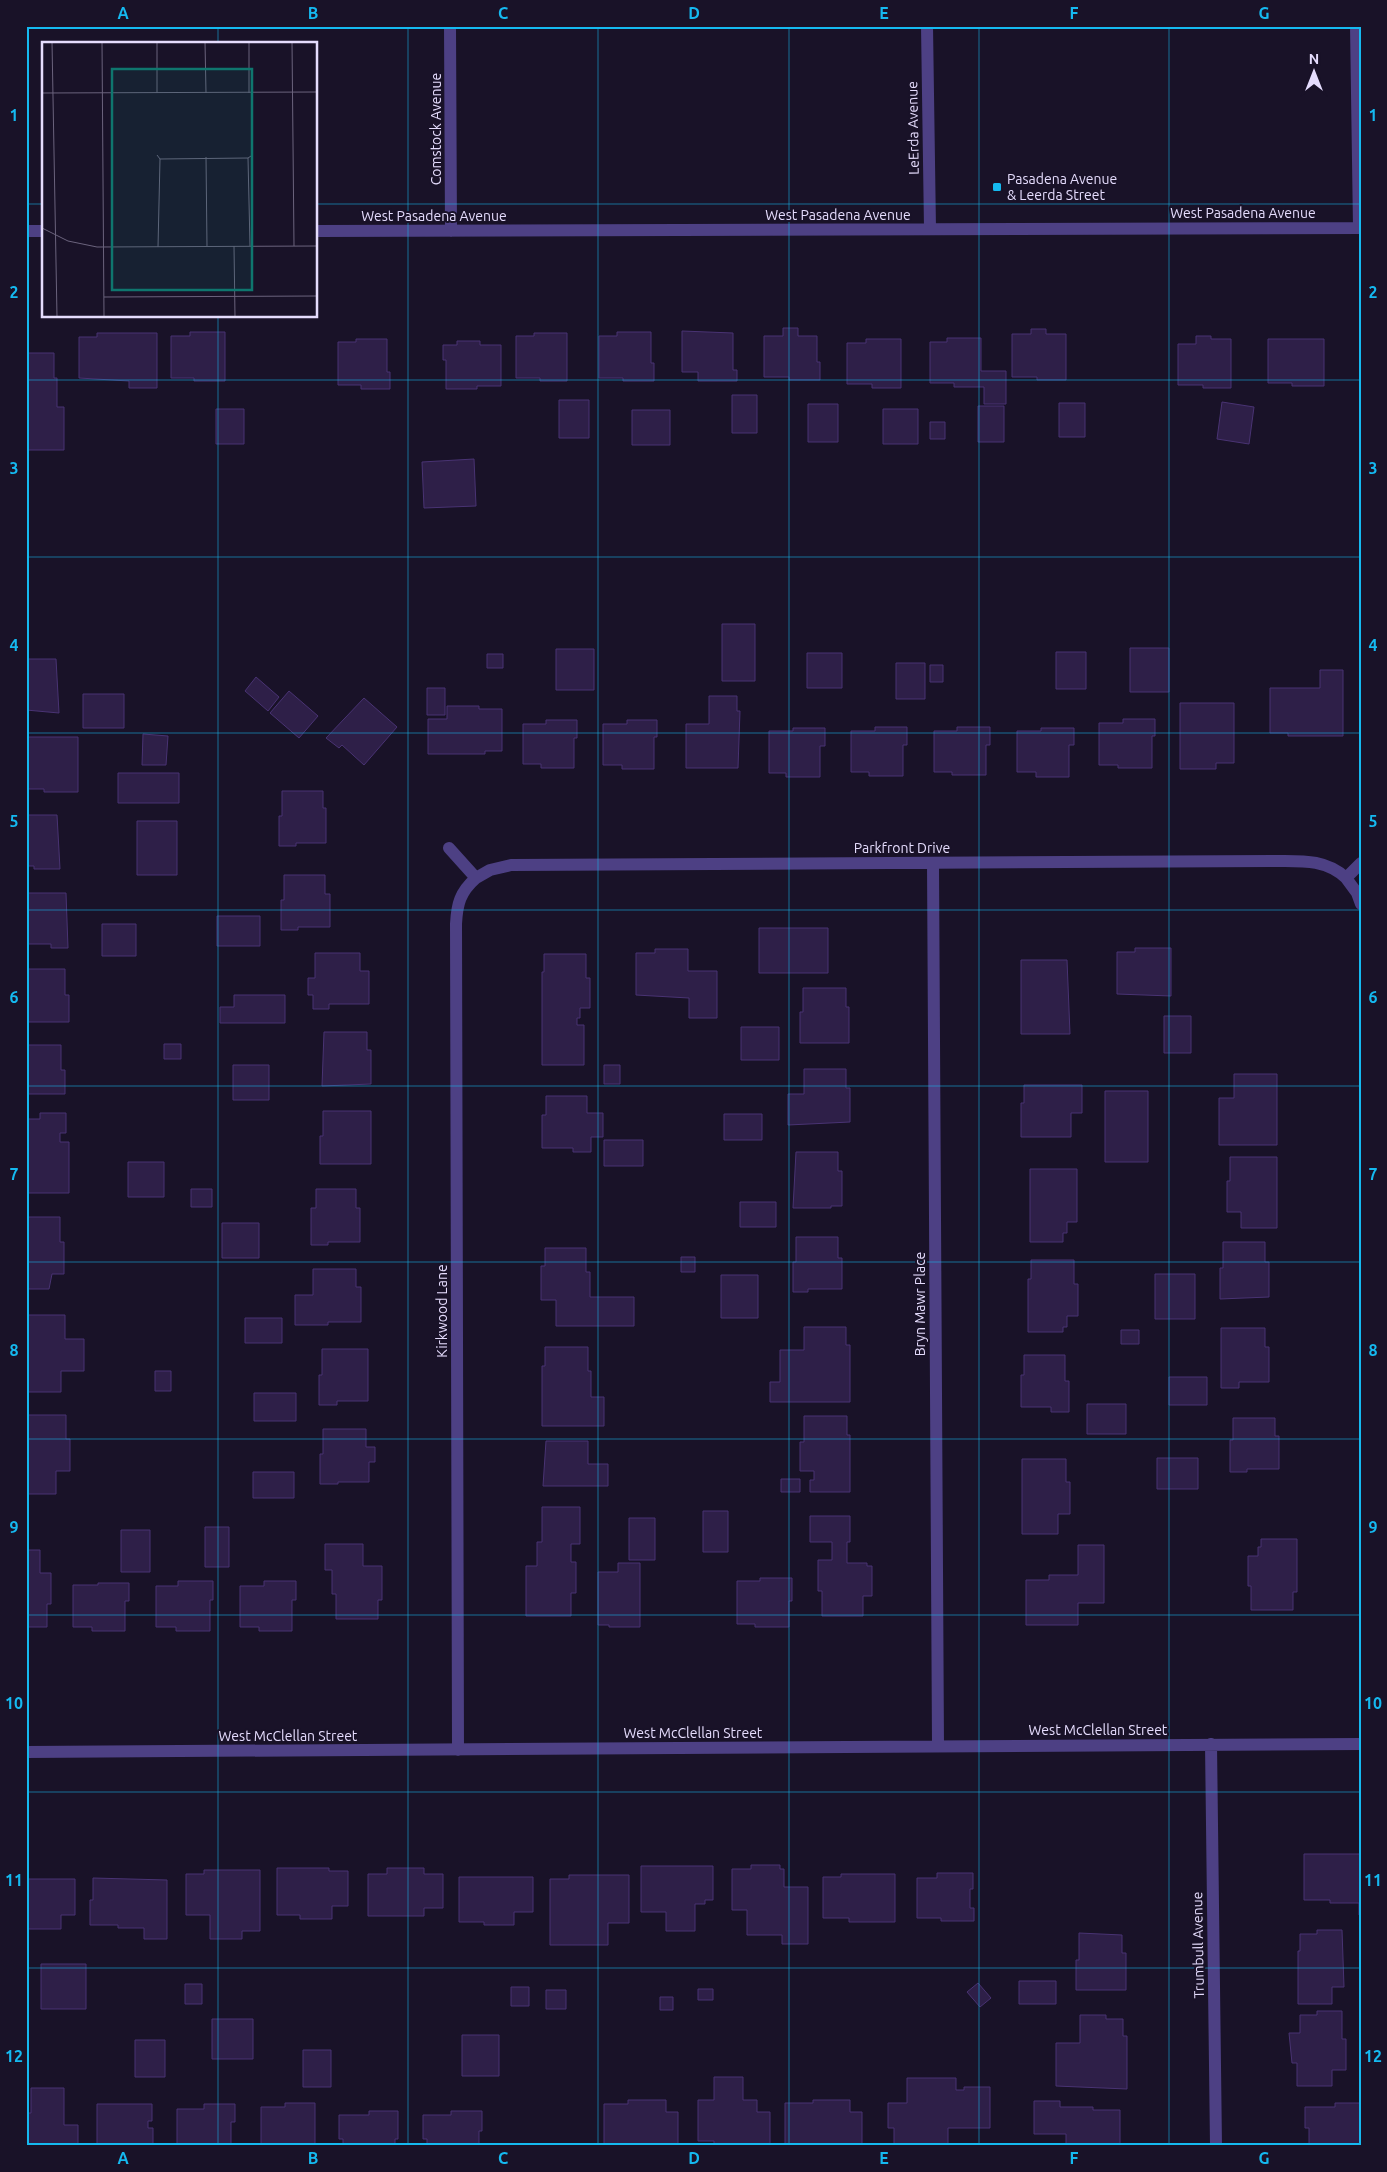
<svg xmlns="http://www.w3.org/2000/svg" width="1387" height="2172" font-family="Ubuntu,sans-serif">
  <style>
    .building { fill: #2e1f48; stroke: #493373 }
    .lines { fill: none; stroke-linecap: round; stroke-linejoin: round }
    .minor { stroke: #4d4084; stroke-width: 12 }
    .grid { fill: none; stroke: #15b9f0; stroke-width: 1; stroke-opacity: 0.55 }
    .poi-dot { fill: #15b9f0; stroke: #191228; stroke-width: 2 }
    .labels { text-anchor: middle; stroke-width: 4; stroke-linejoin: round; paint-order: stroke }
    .street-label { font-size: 14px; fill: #e5dcfd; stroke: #191228 }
    .poi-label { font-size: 14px; fill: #e5dcfd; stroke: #191228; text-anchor: start }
    .inset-road { fill: none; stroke: #6b637d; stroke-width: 1 }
    .view { fill: #0f766e; fill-opacity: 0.15; stroke: #0f766e; stroke-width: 2.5 }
    .inset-edge { fill: none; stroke: #e5dcfd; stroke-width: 2.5 }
    .neatline { fill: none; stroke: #15b9f0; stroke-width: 2 }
    .grid-label { font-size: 16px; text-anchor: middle; font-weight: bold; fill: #15b9f0 }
  </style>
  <rect width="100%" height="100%" fill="#191228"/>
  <path class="building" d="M783 328H798V336H817V362H820V380H789V377H764V336H783Z
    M1031 329H1046V334H1066V380H1037V377H1012V334H1031Z
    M682 331 733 333V370H737V381H698V372H682Z
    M190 332H225V381H194V378H171V336H190Z
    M617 332H651V363H654V381H623V378H599V336H617Z
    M97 333H157V388H129V381L79 378V337H97Z
    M534 333H567V381H540V378H516V336H534Z
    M1196 336H1211V339H1231V388H1203V385H1178V344H1196Z
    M947 338H981V371H1006V404H984V387H954V383H930V342H947Z
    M356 339H387V372H390V389H361V385H338V342H356Z
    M866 339H901V388H872V384H847V343H866Z
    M1268 339H1324V386H1292V383H1268Z
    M457 341H480V345H501V386H477V389H446V360H443V345H457Z
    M26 353H54V378H57V407H64V450H26Z
    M732 395H757V433H732Z
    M559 400H589V438H559Z
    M1222 402 1254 407 1249 444 1217 439Z
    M1059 403H1085V437H1059Z
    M808 404H838V442H808Z
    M978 406H1004V442H978Z
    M216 409H244V444H216Z
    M883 409H918V444H883Z
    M632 410H670V445H632Z
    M930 422H945V439H930Z
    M474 459 476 506 424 508 422 462Z
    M722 624H755V681H722Z
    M1130 648H1169V692H1130Z
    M556 649H594V690H556Z
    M1056 652H1086V689H1056Z
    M807 653H842V688H807Z
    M487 654H503V668H487Z
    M26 659H56L59 713 26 710Z
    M896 663H925V699H896Z
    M930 665H943V682H930Z
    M1320 670H1343V736H1288V733H1270V688H1320Z
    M256 677 279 697 268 711 245 691Z
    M427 688H445V715H427Z
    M289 691 318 716 299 738 270 713Z
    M83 694H124V728H83Z
    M709 696H737V711H740L738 768H686V724H709Z
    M364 698 397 727 364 765 342 745 339 748 326 738Z
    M1180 703H1234V763H1216V769H1180Z
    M447 706H479V709H502V751H485V754H428V719H447Z
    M1123 719H1155V736H1152V768H1118V765H1099V723H1123Z
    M546 720H577V738H574V768H541V764H523V724H546Z
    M627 720H657V737H654V769H622V765H603V724H627Z
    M875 727H907V745H903V776H869V772H851V731H875Z
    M957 727H990V745H986V775H952V772H934V731H957Z
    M793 728H825V746H820V777H786V773H769V731H793Z
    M1041 728H1074V745H1069V777H1036V772H1017V731H1041Z
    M143 734 168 736 166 765H142Z
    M26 737H78V792H44V789H26Z
    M118 773H179V803H118Z
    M282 791H323V808H326V843H296V846H279V816H282Z
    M26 815H57L60 869H34V866H26Z
    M137 821H177V875H137Z
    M284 875H325V894H330V927H298V930H281V900H284Z
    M26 893H66L68 948H51V944H26Z
    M217 916H260V946H217Z
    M102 924H136V956H102Z
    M759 928H828V973H759Z
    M1135 948H1171V996L1117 994V952H1135Z
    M655 949H688V971H717V1018H689V998L636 995V953H655Z
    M315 953H360V971H369V1004H329V1009H313V995H308V978H315Z
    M544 954H586V978H590V1008H580V1018H577V1025H584V1065H542V972H544Z
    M1021 960H1067L1070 1034H1021Z
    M26 969H65V995H69V1022H26Z
    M803 988H846V1007H849V1043H800V1012H803Z
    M234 995H285V1023H220V1007H234Z
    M1164 1016H1191V1053H1164Z
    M741 1027H779V1060H741Z
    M324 1032H367V1050H371V1084L322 1086Z
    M164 1044H181V1059H164Z
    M26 1045H61V1070H65V1094H26Z
    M233 1065H269V1100H233Z
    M604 1065H620V1084H604Z
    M804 1069H846V1088H850V1122L788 1125V1094H804Z
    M1234 1074H1277V1145H1219V1098H1234Z
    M1024 1085H1082V1113H1071V1137H1021V1103H1024Z
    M1105 1091H1148V1162H1105Z
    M546 1096H587V1113H603V1137H591V1152H573V1148H542V1115H546Z
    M323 1111H371V1164H320V1136H323Z
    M40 1113H66V1133H60V1142H69V1193H26V1119H40Z
    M724 1114H762V1140H724Z
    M604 1140H643V1166H604Z
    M796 1152H838V1171H842V1206H831V1208H793Z
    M1230 1157H1277V1228H1241V1212H1227V1181H1230Z
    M128 1162H164V1197H128Z
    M1030 1169H1077V1222H1067V1233H1063V1242H1030Z
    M191 1189H212V1207H191Z
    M316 1189H356V1208H360V1242H328V1245H311V1208H316Z
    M740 1202H776V1227H740Z
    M26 1217H60V1242H64V1274H52L49 1289H26Z
    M222 1223H259V1258H222Z
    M796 1237H838V1258H842V1289H808V1292H793V1262H796Z
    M1223 1242H1265V1262H1269V1297L1220 1299V1268H1223Z
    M545 1248H586V1272H590V1297H634V1326H556V1300H541V1266H545Z
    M681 1257H695V1272H681Z
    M1031 1260H1074V1284H1078V1316H1067V1327H1063V1332H1028V1279H1031Z
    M313 1269H356V1287H361V1322H328V1325H295V1295H313Z
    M1155 1274H1195V1319H1155Z
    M721 1275H758V1318H721Z
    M26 1315H65V1339H84V1371H61V1392H26Z
    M245 1318H282V1343H245Z
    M804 1327H846V1345H850V1402H770V1382H780V1350H804Z
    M1221 1328H1265V1347H1269V1382H1239V1388H1221Z
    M1121 1330H1139V1344H1121Z
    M545 1347H588V1371H591V1397H604V1426H542V1366H545Z
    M322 1349H368V1401H337V1405H319V1375H322Z
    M1024 1355H1065V1381H1069V1412H1051V1407H1021V1375H1024Z
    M155 1371H171V1391H155Z
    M1169 1377H1207V1405H1169Z
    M254 1393H296V1421H254Z
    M1087 1404H1126V1434H1087Z
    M26 1415H66V1439H70V1471H56V1494H26Z
    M804 1416H847V1435H850V1492H810V1480H814V1471H800V1442H804Z
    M1233 1418H1275V1436H1279V1469H1247V1472H1230V1440H1233Z
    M323 1429H366V1447H375V1462H369V1482H338V1484H320V1454H323Z
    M546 1441H588V1464H608V1486H543Z
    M1157 1458H1198V1489H1157Z
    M1022 1459H1066V1482H1070V1514H1058V1534H1022Z
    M253 1472H294V1498H253Z
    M781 1479H800V1492H781Z
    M542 1507H580V1544H571V1562H576V1593H571V1616H526V1566H537V1542H542Z
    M703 1511H728V1552H703Z
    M810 1516H850V1542H847V1563H867V1566H872V1596H863V1616H822V1591H818V1560H832V1542H810Z
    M629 1518H655V1560H629Z
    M205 1527H229V1567H205Z
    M121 1530H150V1572H121Z
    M1261 1539H1297V1592H1293V1610H1251V1586H1248V1556H1258V1547H1261Z
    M325 1544H363V1566H382V1600H378V1619H336V1594H332V1570H325Z
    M1078 1545H1104V1603H1078V1625H1026V1580H1049V1575H1078Z
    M26 1550H40V1573H51V1604H47V1627H26Z
    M618 1563H640V1627H609V1625H598V1572H618Z
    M760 1578H792V1601H789V1627H755V1624H737V1581H760Z
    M178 1581H213V1600H210V1631H176V1627H156V1586H178Z
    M264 1581H296V1600H292V1631H259V1627H240V1586H264Z
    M98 1583H129V1601H125V1631H92V1627H73V1585H98Z
    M1304 1854H1361V1915H1359V1903H1330V1900H1304Z
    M751 1865H780V1869H784V1887H808V1944H782V1935H747V1910H732V1869H751Z
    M641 1866H713V1900H705V1904H695V1931H666V1912H641Z
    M277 1868H329V1871H348V1906H332V1919H300V1915H277Z
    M387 1868H424V1874H443V1908H424V1916H368V1874H387Z
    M204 1870H260V1931H242V1939H210V1915H186V1874H204Z
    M937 1873H973V1889H970V1908H974V1921H941V1918H917V1878H937Z
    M841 1874H895V1922H849V1918H823V1877H841Z
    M569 1875H629V1923H608V1945H550V1879H569Z
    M459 1877H533V1912H514V1925H484V1922H459Z
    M93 1878 167 1880V1939H144V1928H118V1925H90V1900H93Z
    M26 1879H75V1915H61V1929H28V1925H26Z
    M1317 1930H1342L1344 1987H1332V2004H1298V1951H1300V1934H1317Z
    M1079 1933 1122 1935V1953H1126V1990H1076V1960H1079Z
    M41 1964H86V2009H41Z
    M1019 1981H1056V2004H1019Z
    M978 1983 991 1998 980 2007 967 1992Z
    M185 1984H202V2004H185Z
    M511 1987H529V2006H511Z
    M698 1989H713V2000H698Z
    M546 1990H566V2009H546Z
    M660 1997H673V2010H660Z
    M1317 2011H1342V2039H1346V2070H1332V2086H1297V2063H1292L1289 2033H1300V2015H1317Z
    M1080 2015H1106V2019H1123V2036H1127V2089L1056 2086V2043H1080Z
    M212 2019H253V2059H212Z
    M462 2035H499V2076H462Z
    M135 2040H165V2077H135Z
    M303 2050H331V2087H303Z
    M714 2077H743V2100H757V2112H770V2146H714V2141H698V2100H714Z
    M907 2078H956V2090H964V2087H990V2128H948V2146H894V2128H888V2103H907Z
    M31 2088H64V2125H78V2146H26V2113H31Z
    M628 2100H666V2112H678V2146L604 2145V2104H628Z
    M813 2100H850V2112H862V2146H785V2103H813Z
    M1034 2101H1060V2107H1093V2110H1120V2146H1066V2134H1034Z
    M285 2103H315V2146H261V2107H285Z
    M1335 2103H1361V2146H1309V2128H1305V2107H1335Z
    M97 2104H152V2121H148V2128H153V2146H97Z
    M204 2104H235V2122H231V2146H177V2109H204Z
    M369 2111H398V2139H395V2146H343V2139H339V2115H369Z
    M451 2111H482V2131H479V2146H427V2139H423V2115H451Z"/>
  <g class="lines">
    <path class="minor" d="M450 26 451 231
      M927 26 930 229
      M1356 26 1359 228
      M26 231H44
      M316 231 1361 228
      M449 848 476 878 490 870 511 865 1275 861C1301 861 1326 859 1346 878L1361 863
      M933 863 938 1746
      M1346 878 1357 893 1361 904
      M1211 1744 1216 2146
      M458 1750 456 924C457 904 460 892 476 878
      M26 1752 1361 1744"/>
  </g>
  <path class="grid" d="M218 26V44M408 26V2146M598 26V2146M789 26V2146M979 26V2146M1169 26V2146M26 204H44M316 204H1361M218 316V2146M26 380H1361M26 557H1361M26 733H1361M26 910H1361M26 1086H1361M26 1262H1361M26 1439H1361M26 1615H1361M26 1792H1361M26 1968H1361"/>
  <rect class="poi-dot" x="992" y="182" width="10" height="10" rx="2.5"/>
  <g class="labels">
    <g class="street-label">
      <text transform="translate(913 128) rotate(-91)" y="5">LeErda Avenue</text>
      <text transform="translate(436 129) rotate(-90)" y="5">Comstock Avenue</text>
      <text x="1243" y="218">West Pasadena Avenue</text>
      <text x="838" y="220">West Pasadena Avenue</text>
      <text x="434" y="221">West Pasadena Avenue</text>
      <text x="902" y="853">Parkfront Drive</text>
      <text transform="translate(920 1304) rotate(-90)" y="5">Bryn Mawr Place</text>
      <text transform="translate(442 1311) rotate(-90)" y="5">Kirkwood Lane</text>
      <text x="1098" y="1735">West McClellan Street</text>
      <text x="693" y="1738">West McClellan Street</text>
      <text x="288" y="1741">West McClellan Street</text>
      <text transform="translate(1198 1945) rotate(-91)" y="5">Trumbull Avenue</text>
    </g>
    <g class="poi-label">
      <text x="1007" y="184">Pasadena Avenue<tspan x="1007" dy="16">&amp; Leerda Street</tspan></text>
    </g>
  </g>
  <g transform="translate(42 42)">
    <rect width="275" height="275" fill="#191228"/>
    <path class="inset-road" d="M10 0 15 275M60 0 62 275M115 0V51M163 0 164 51M207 0V51M250 0 252 204M0 51 275 50M115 113 118 117 206 116 209 114M164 115 165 205M206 116 208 204M0 186 26 199 55 205 275 204M192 204 193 275M116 205 118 117M62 255 275 254"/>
    <path class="view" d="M70 27H210V248H70Z"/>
    <rect width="275" height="275" class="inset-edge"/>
  </g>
  <rect width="1387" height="2172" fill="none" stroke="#191228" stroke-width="55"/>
  <g transform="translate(1314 72)" stroke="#191228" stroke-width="4" paint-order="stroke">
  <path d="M0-4L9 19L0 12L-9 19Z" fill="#e5dcfd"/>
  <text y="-8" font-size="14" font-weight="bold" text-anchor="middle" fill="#e5dcfd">N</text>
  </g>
  <rect x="28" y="28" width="1332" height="2116" class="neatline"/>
  <g class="grid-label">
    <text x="123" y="19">A</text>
    <text x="313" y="19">B</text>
    <text x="503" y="19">C</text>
    <text x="694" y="19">D</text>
    <text x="884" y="19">E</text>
    <text x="1074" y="19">F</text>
    <text x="1264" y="19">G</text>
    <text x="14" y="121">1</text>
    <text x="1373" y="121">1</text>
    <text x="14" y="298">2</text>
    <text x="1373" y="298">2</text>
    <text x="14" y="474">3</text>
    <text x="1373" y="474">3</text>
    <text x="14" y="651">4</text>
    <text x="1373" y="651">4</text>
    <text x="14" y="827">5</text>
    <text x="1373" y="827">5</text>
    <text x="14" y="1003">6</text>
    <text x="1373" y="1003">6</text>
    <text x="14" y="1180">7</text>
    <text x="1373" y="1180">7</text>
    <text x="14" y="1356">8</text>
    <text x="1373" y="1356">8</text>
    <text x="14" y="1533">9</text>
    <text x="1373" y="1533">9</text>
    <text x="14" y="1709">10</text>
    <text x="1373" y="1709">10</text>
    <text x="14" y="1886">11</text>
    <text x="1373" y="1886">11</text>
    <text x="14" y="2062">12</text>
    <text x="1373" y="2062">12</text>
    <text x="123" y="2164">A</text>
    <text x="313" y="2164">B</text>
    <text x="503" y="2164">C</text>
    <text x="694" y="2164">D</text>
    <text x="884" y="2164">E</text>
    <text x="1074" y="2164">F</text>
    <text x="1264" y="2164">G</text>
  </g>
</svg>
